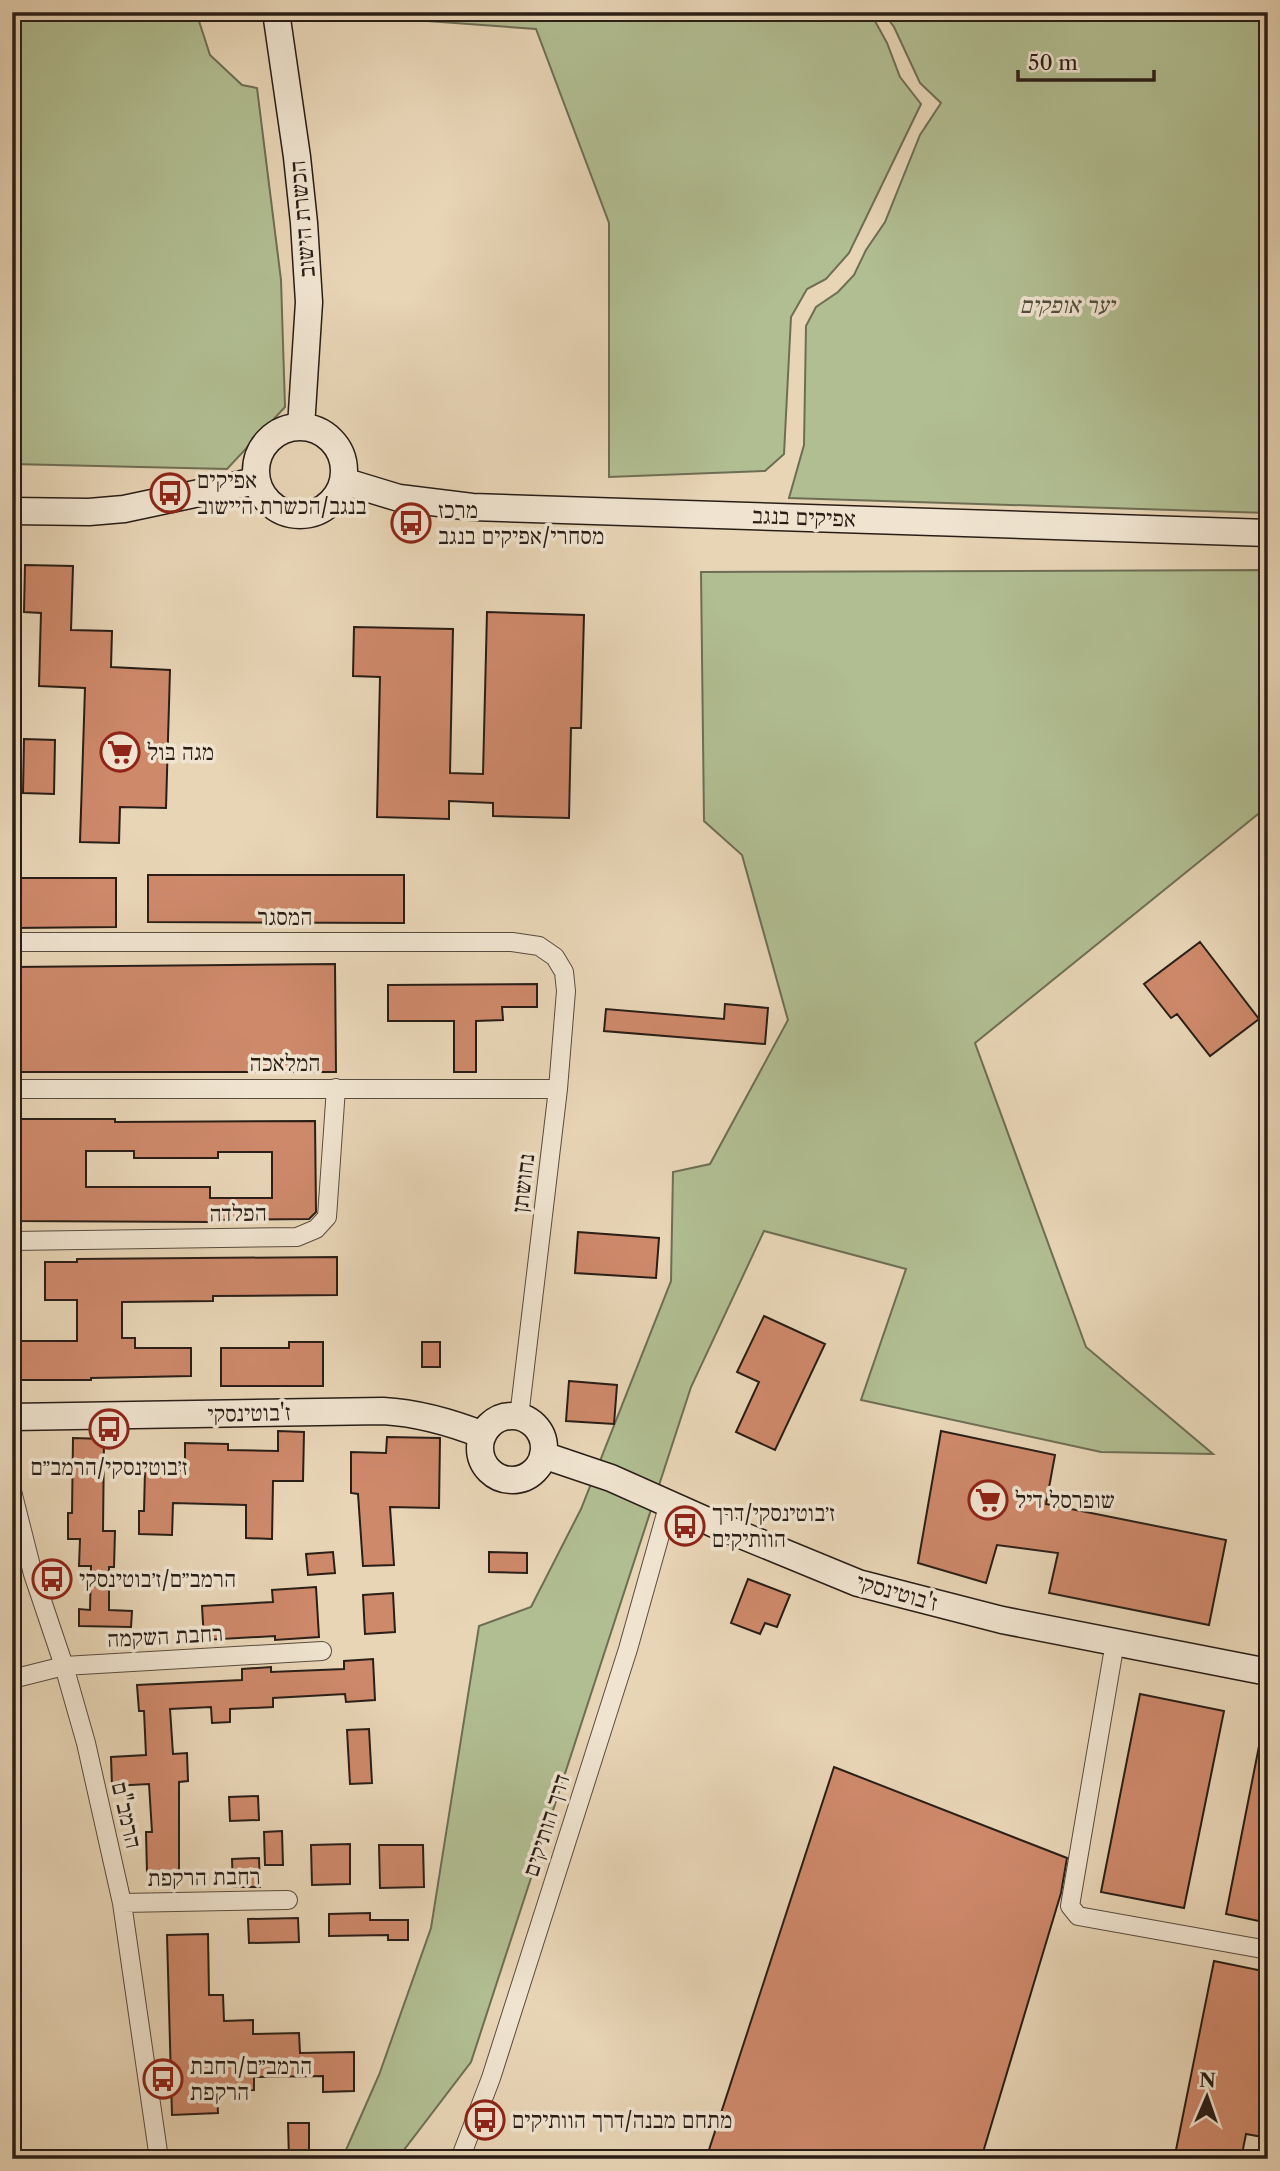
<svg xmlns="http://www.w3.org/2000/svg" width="1280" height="2171" font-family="'Libre Caslon Text','Frank Ruhl Libre',serif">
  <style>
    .green { fill: #b1be92; stroke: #6e6e54; stroke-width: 2 }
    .building { fill: #ce896b; stroke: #2a1e17; stroke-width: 2; fill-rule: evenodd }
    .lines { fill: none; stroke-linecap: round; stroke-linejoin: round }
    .street-casing { stroke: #5a4c3f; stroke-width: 20 }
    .secondary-casing { stroke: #2a1e17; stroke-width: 29 }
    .street { stroke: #f0e4d0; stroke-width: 18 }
    .secondary { stroke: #f0e4d0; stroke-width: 26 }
    .labels { text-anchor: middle; stroke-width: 7; stroke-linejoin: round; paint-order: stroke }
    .street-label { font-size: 23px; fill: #2a1e17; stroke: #f0e4d0 }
    .park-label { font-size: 23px; font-style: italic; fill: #524e3c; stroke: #f0e4d0 }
    .poi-label { font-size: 23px; fill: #2a1e17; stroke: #f0e4d0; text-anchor: start }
  </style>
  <rect width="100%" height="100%" fill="#e8d5b6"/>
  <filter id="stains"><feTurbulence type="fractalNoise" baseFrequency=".00286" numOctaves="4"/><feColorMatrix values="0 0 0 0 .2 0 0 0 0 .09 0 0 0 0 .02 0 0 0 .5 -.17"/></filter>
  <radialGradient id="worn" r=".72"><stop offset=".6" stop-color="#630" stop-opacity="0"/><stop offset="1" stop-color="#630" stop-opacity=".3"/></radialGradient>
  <path class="green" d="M12 12H196L210 55 242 85 257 88 281 280 285 407 227 469 12 464Z
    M302 12H870L887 43 900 77 921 104 849 253 826 279 807 289 791 317 784 454 765 471 609 477V223L536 29Z
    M883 12H1268V513L789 498 804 445 806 326 816 307 838 292 854 275 866 250 885 222 920 135 941 103 920 83 894 27Z
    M1268 570V806L975 1043 1086 1347 1213 1454 1101 1452 861 1400 906 1269 764 1231 691 1387 471 2062 397 2159H342L379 2075 431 1928 479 1626 531 1607 581 1509 671 1281 673 1172 710 1164 788 1020 742 855 704 821 701 572Z"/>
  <path class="building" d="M25 565 73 566 71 630 112 631 111 667 170 670 166 808 120 807 119 843 80 842 85 688 39 686 41 613 24 612Z
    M487 612 584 615 581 728H571L569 818 493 816V803L449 801V819L377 817 380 677 353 676 354 627 453 629 450 773 483 774Z
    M24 739 55 740 54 794 23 793Z
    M148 875H404V923L148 922Z
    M12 878H116V927L12 928Z
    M1200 942 1259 1019 1210 1056 1177 1014 1171 1018 1144 984Z
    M335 964 336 1072H12V967Z
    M537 984V1007H502L503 1020 476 1021V1072H454V1021H388V985Z
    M725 1004 768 1008 765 1044 604 1031 606 1009 724 1019Z
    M12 1119H115V1122L315 1121 316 1212 309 1219 210 1220V1222L12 1221ZM86 1151H134V1158H218V1152H272V1198H210V1187H86Z
    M578 1232 659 1238 656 1278 575 1273Z
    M337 1257V1295L213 1296V1301L122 1302V1338H135V1348H191V1376L91 1378V1380H12V1341H77V1300H45V1262H77V1259Z
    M764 1316 825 1344 775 1450 736 1432 759 1382 737 1372Z
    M289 1342H323V1386H221V1348H289Z
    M422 1342H440V1367H422Z
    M569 1381 617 1385 614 1424 566 1421Z
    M278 1431 304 1432 303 1481H273L272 1539 246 1538V1505L173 1503 172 1535 139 1534V1511H144L145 1470 185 1471V1443L228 1444V1450L278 1451Z
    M941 1431 1055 1455 1046 1504 1226 1540 1209 1625 1049 1593 1058 1553 997 1545 986 1583 918 1563Z
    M387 1437 440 1438 439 1508 390 1507 394 1565 363 1566 358 1494 351 1493V1452L386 1453Z
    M73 1438 104 1439 103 1531H115L114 1567H109V1610L132 1611 131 1627 79 1626V1609L90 1610 91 1566H79L80 1539H68V1513H72Z
    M333 1552 335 1573 308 1575 306 1554Z
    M489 1552 527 1553V1573L489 1572Z
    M748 1579 790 1595 777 1627 765 1623 760 1634 731 1623Z
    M316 1587 319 1637 275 1640V1636L204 1640 202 1606 273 1602 272 1590Z
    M393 1593 395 1632 365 1634 363 1595Z
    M373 1659 375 1700 346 1702 345 1694 273 1698V1707L230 1709V1722L212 1723 211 1707 170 1709 173 1754 187 1753 188 1781 179 1782V1872L147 1873 146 1832H152L149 1784 112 1786 111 1757 146 1755 144 1711H139L137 1685 242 1680V1669L271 1667V1672L344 1669V1661Z
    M1140 1694 1224 1711 1184 1908 1101 1892Z
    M369 1729 372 1783 350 1784 347 1730Z
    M1261 1736H1268V1923L1226 1914Z
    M834 1767 1067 1858 1061 1893 981 2159H706Z
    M258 1796 259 1820 230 1821 229 1797Z
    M282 1831 283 1865H265L264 1832Z
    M350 1844V1884L312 1885 311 1845Z
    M379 1845H423L424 1887 380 1888Z
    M259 1858 260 1887H233L232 1859Z
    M370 1913V1920H408V1940H388V1935L329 1936V1914Z
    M298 1918 299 1942 249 1943 248 1919Z
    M208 1934 209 1995H223L224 2021 253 2020V2034L299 2033 300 2053 354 2052V2091L323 2092V2076L254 2077V2090L217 2091 218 2113 172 2115 167 1935Z
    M1214 1961 1268 1972V2138L1246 2134 1241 2159H1195L1175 2155Z
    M288 2123H309V2159H289Z"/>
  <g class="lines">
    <g class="street-casing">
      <path id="street" d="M12 942H512L539 946 555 957 564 972 566 991 558 1089 519 1417
        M12 1089H558
        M12 1241 297 1237 316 1229 327 1217 336 1088
        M12 1491 33 1574 64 1666 86 1743 122 1903 159 2159
        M1115 1642 1070 1906 1078 1916 1268 1950
        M12 1679 64 1666 322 1651
        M122 1903 288 1900
        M460 2159 491 2078 628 1649 669 1503"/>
    </g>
    <g class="secondary-casing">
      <path id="secondary" d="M276 12 297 157 304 223 309 302 301 427
        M256 471a44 44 0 1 1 88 0a44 44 0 1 1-88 0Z
        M343 481 399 498 472 507 1268 533
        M12 511 89 512 124 509 256 481
        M480 1448a32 32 0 1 1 64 0a32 32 0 1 1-64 0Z
        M12 1417 383 1411C419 1413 450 1422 483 1435
        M543 1455 611 1478 712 1523 858 1583 1002 1620 1268 1672"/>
    </g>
    <use href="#street" class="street"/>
    <use href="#secondary" class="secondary"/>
  </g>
  <defs>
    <g id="bus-ring" transform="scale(2.0125)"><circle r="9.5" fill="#f0e4d0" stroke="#8f2418" stroke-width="1.5"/><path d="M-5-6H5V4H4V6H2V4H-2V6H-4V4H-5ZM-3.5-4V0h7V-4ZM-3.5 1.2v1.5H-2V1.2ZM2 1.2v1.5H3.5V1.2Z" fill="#8f2418"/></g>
    <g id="supermarket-ring" transform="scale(2.0125)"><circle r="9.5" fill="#f0e4d0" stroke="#8f2418" stroke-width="1.5"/><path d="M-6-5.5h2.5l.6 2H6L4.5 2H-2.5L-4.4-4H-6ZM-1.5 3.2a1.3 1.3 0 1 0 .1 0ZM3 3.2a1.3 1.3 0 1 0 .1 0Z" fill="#8f2418"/></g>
  </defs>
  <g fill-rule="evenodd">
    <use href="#bus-ring" x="170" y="493"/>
    <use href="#bus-ring" x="411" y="523"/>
    <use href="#supermarket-ring" x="120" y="752"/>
    <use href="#bus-ring" x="109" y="1429"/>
    <use href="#supermarket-ring" x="988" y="1500"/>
    <use href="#bus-ring" x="685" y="1526"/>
    <use href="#bus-ring" x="52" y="1579"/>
    <use href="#bus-ring" x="163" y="2079"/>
    <use href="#bus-ring" x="485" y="2120"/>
  </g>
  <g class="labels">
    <g class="street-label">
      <text transform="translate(302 219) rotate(-95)" y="8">הכשרת הישוב</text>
      <text transform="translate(804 517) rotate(2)" y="8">אפיקים בנגב</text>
      <text x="285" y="925">המסגר</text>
      <text x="285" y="1071">המלאכה</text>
      <text transform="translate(523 1183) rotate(-83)" y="8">נחושתן</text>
      <text transform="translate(238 1213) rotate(-1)" y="8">הפלדה</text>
      <text transform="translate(249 1413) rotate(-1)" y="8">ז'בוטינסקי</text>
      <text transform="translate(897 1592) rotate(16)" y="8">ז'בוטינסקי</text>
      <text transform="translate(165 1636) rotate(-3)" y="8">רחבת השקמה</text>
      <text transform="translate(127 1815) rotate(77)" y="8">הרמב"ם</text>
      <text transform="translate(546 1825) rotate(-72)" y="8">דרך הותיקים</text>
      <text transform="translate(204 1877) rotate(-1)" y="8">רחבת הרקפת</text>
    </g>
    <g class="park-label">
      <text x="1067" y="313">יער אופקים</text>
    </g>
    <g class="poi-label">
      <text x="197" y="488">אפיקים<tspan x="197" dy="26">בנגב/הכשרת היישוב</tspan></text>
      <text x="438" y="518">מרכז<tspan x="438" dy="26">מסחרי/אפיקים בנגב</tspan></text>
      <text x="147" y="760">מגה בול</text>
      <text x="109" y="1475" text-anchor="middle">ז׳בוטינסקי/הרמב״ם</text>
      <text x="1015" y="1508">שופרסל דיל</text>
      <text x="712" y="1521">ז׳בוטינסקי/דרך<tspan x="712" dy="26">הוותיקים</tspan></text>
      <text x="79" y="1587">הרמב״ם/ז׳בוטינסקי</text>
      <text x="190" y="2074">הרמב״ם/רחבת<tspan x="190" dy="26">הרקפת</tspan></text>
      <text x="512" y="2128">מתחם מבנה/דרך הוותיקים</text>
    </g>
  </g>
  <rect width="1280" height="2171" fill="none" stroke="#e8d5b6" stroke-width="42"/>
  <rect x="14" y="14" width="1252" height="2143" fill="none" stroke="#2a1e17" stroke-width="3.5"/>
  <rect x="21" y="21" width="1238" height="2129" fill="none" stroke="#2a1e17" stroke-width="2"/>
  <g transform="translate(1207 2097) rotate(2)" stroke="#f0e4d0" stroke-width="5" paint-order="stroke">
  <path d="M0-5L12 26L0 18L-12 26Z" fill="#2a1e17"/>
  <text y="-10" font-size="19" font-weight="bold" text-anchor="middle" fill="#2a1e17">N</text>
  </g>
  <path d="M1018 70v10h136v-10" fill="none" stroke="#2a1e17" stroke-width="3.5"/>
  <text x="1028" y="70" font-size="21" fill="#2a1e17" stroke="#f0e4d0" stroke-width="5" paint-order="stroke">50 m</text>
  <rect width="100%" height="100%" filter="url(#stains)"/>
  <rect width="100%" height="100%" fill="url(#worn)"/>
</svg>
